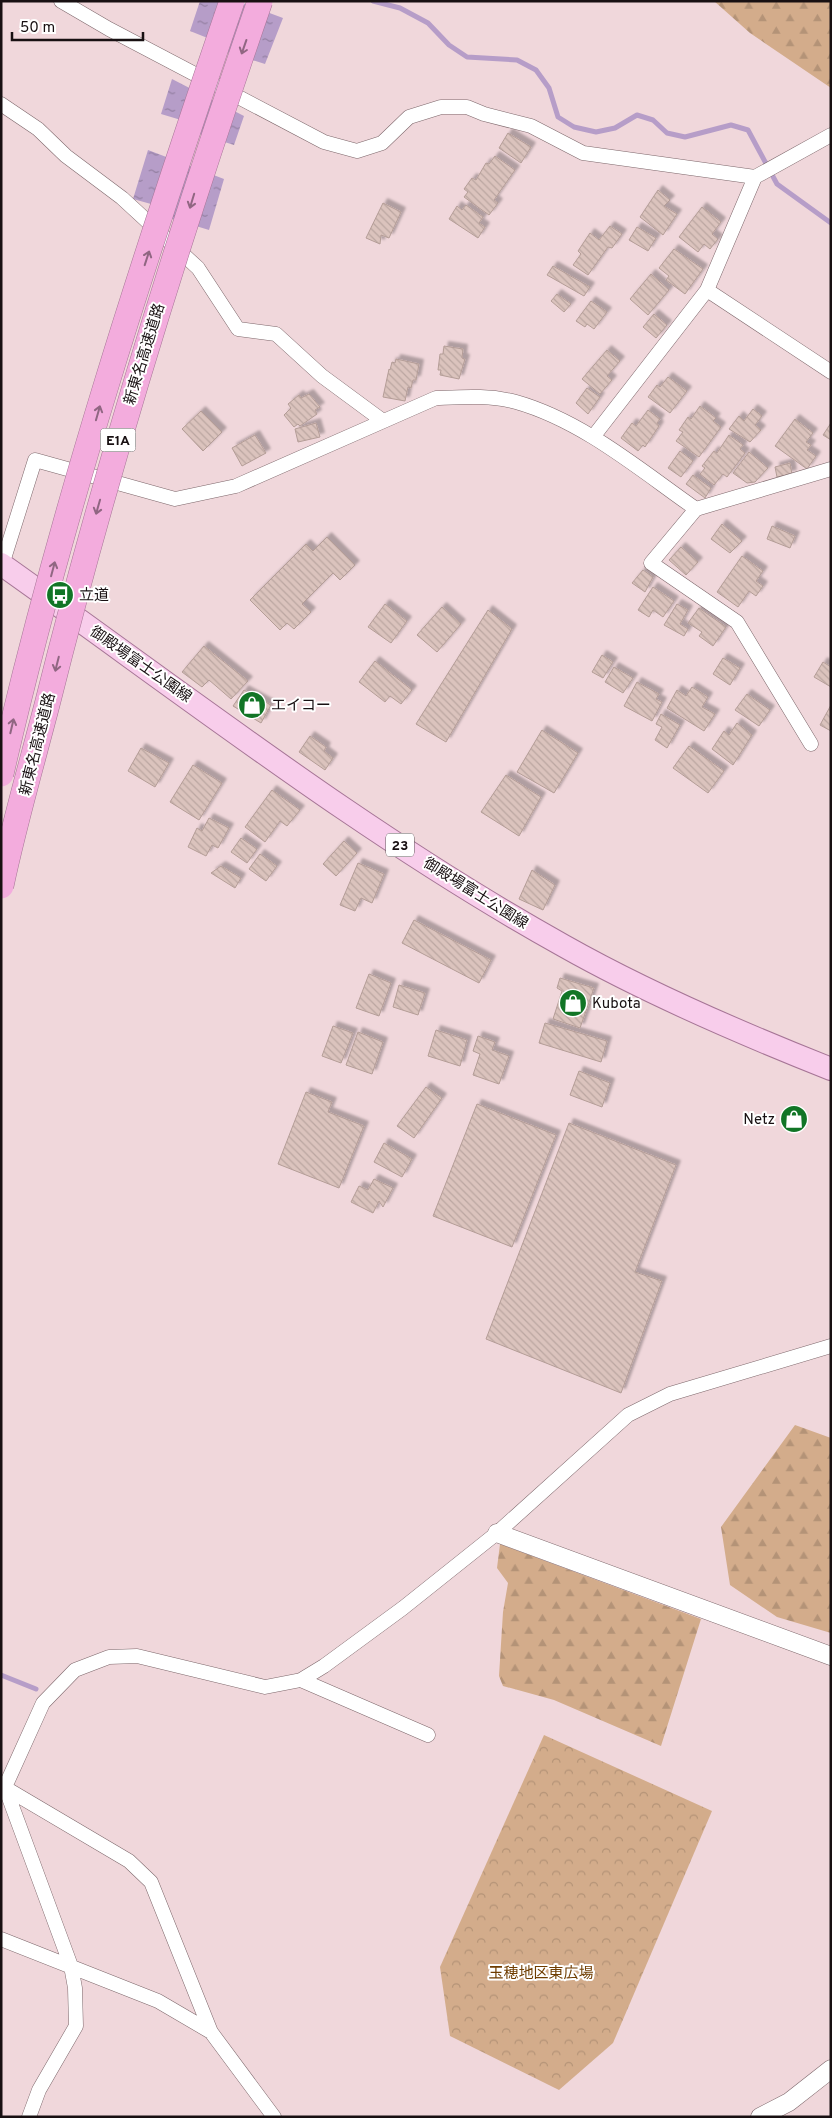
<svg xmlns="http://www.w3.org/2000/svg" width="832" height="2118" font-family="Overpass,'Noto Sans JP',sans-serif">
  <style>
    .forest { fill: url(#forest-firs) }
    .park { fill: url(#park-crowns) }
    .water { fill: url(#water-ripples) }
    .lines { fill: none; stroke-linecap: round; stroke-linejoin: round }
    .stream { stroke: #b69dc8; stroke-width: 5 }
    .building { fill: url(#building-back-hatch); stroke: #b49d97; filter: url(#shadow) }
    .minor-casing { stroke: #7d676b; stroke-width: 15 }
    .tertiary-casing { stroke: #7d676b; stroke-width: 19 }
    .primary-casing { stroke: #a67596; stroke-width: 24 }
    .minor { stroke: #fff; stroke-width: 14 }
    .tertiary { stroke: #fff; stroke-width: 18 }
    .primary { stroke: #f8cdeb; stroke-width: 22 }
    .motorway-bridge-casing { stroke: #a67596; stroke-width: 26; stroke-linecap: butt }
    .motorway-bridge { stroke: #f3acdd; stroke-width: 25 }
    .oneway { stroke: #906682 }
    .labels { text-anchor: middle; stroke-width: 4; stroke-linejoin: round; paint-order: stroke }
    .shield { fill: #fff; stroke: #5d5859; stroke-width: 1 }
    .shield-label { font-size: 14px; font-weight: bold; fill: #181012 }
    .street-label { font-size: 15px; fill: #181012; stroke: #fff }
    .poi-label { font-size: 15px; fill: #181012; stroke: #fff; text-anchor: start }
    .park-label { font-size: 15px; fill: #6f3d00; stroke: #fff }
  </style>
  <defs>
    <pattern id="forest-firs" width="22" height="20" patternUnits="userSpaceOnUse" patternTransform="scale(1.25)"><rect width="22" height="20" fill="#d3ac8b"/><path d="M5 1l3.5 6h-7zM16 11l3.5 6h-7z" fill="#b49377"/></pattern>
    <pattern id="park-crowns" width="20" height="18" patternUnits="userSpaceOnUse" patternTransform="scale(1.25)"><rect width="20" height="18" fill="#d3ac8b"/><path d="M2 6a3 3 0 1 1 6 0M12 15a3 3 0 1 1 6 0" fill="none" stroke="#b49377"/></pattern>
    <pattern id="water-ripples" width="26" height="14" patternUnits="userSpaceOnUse" patternTransform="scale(1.25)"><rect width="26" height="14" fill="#b69dc8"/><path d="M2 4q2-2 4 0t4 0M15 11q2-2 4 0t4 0" fill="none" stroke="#937fa1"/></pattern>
    <pattern id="building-back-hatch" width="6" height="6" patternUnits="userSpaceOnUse" patternTransform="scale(1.25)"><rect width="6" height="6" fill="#dbc3bd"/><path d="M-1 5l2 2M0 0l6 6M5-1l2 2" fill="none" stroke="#bba6a1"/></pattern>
    <filter id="shadow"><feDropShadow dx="4.5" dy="-4.5" stdDeviation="1" flood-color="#0004"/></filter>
  </defs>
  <rect width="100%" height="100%" fill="#f0d7db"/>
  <path class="forest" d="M714 1H831V88L750 33Z
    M795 1425 831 1438V1633L777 1617 730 1585 721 1527Z
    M500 1544 701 1619 661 1746 554 1700 503 1686 499 1676 503 1612 508 1583 497 1568Z"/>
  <path class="park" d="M544 1735 712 1811 613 2043 559 2090 450 2036 440 1967Z"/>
  <path class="water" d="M200 1H237L283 18 265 64 207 46 210 39 190 31Z
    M172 79 244 116 234 145 180 128 181 120 161 114Z
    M148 150 224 179 209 230 150 212 151 204 133 199Z"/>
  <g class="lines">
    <path class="stream" d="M373 1 400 8 428 23 449 45 467 57 517 60 536 70 549 88 558 117 574 127 596 132 615 128 637 115 653 120 667 133 685 137 731 125 748 130 777 184 831 223
      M1 1675 36 1689"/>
  </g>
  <path class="building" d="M508 133 531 147 521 163 499 148Z
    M495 156 515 170 494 200 498 203 489 215 464 197 468 192 464 189 472 178 476 180 486 163 489 164Z
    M658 190 670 200 664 206 677 214 663 235 640 217Z
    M383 203 401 212 389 238 381 235 380 244 366 238Z
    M466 205 483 217 479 223 485 227 478 238 449 219 457 206 462 210Z
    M702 207 721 222 712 234 718 239 710 249 704 244 698 252 679 237Z
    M610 226 622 234 612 248 608 247 588 275 573 265 581 254 578 251 590 233 599 240Z
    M637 227 656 238 648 251 629 240Z
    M674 249 703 269 685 294 666 280 669 276 659 268Z
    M553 266 590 287 584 296 547 275Z
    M651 274 669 290 648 315 630 299Z
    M557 294 571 304 564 312 551 301Z
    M591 301 607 312 594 329 587 324 585 327 576 321Z
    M654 314 667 325 656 338 643 327Z
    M444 346 463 349 462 358 465 359 459 379 440 375 441 370H438L440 354H443Z
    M607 350 620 361 607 376 612 380 600 394 582 379Z
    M396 359 419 364 416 380H413L411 388 408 387 405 401 383 397 389 369 390 370 392 362 395 363Z
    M668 377 687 391 670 413 648 397 657 385 660 387Z
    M587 388 600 397 588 414 576 403Z
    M309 394 320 407 315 410 317 414 300 426 298 424 294 427 284 415 291 408 288 404 299 395 301 398Z
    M700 406 716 418 713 421 721 427 699 457 676 441 683 432 679 430 688 417 691 419Z
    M753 409 762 416 755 425 761 430 750 442 729 429 739 416 744 421Z
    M648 410 660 419 657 423 659 426 645 447 643 445 638 451 621 438 632 423 636 426Z
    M201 411 222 432 203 451 182 429Z
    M795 419 813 433 806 442 811 445 807 450 816 456 807 469 775 446Z
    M316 423 320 437 298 442 295 429Z
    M831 423V440L823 435Z
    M255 435 266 453 242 466 232 448Z
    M729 435 743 445 740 449 745 453 727 477 723 474 714 485 700 474 705 468 702 466 714 451 717 453Z
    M680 451 693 461 681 477 668 468Z
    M749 452 768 468 755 482 747 483 733 473Z
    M790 463 792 474 777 477 775 467Z
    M693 475 711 488 705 498 686 484Z
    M722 524 742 541 730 553 711 539Z
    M772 526 795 536 790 548 767 539Z
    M327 537 355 565 340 580 333 573 302 604 311 612 294 629 287 623 280 630 250 600 306 544 313 551Z
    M681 547 698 562 686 575 669 560Z
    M742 556 763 571 756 581 763 586 756 596 749 591 738 607 717 592Z
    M643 570 653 577 645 592 632 583Z
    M653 587 674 601 663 617 653 610 649 617 638 610Z
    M385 604 407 621 391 643 368 627Z
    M677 604 688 610 680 624 688 629 684 636 664 625Z
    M442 607 461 624 437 652 417 635Z
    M699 608 726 627 713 646 699 636 702 632 688 623Z
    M488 610 512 629 446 742 416 724Z
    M204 646 248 681 231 699 209 680 202 687 182 672Z
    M602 655 613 662 603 678 592 672Z
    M723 658 740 668 730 685 713 674Z
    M375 661 412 690 401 704 390 696 385 702 359 682Z
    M823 662 831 667V687L814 677Z
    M614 667 633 678 623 693 605 682Z
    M637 682 659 694 656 699 662 702 652 721 624 706Z
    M692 687 708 697 702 707 715 714 704 731 667 708 677 690 686 696Z
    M244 690 271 705 261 723 233 706Z
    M747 694 770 710 759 726 735 710Z
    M831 705V731L820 725Z
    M661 714 680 725 667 748 655 740 662 727 656 724Z
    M737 723 752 735 733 765 712 749 724 731 729 735Z
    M542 730 578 753 554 793 517 772Z
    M310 736 326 747 324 751 333 758 325 770 299 752Z
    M689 746 724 771 708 793 673 768Z
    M141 748 169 763 155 787 128 771Z
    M193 765 222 783 199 820 170 802Z
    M506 775 541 797 519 836 481 812Z
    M272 790 300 810 287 826 280 821 265 842 245 827Z
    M209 818 229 828 218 848 212 845 206 856 188 847 197 828 202 831Z
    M241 838 257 849 247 863 231 852Z
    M344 841 357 853 336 876 323 864Z
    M260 854 277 866 266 881 249 869Z
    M358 863 384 874 372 903 361 898 355 911 340 905Z
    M221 866 241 878 235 888 211 873Z
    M532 870 555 885 543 910 519 899Z
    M414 920 491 960 479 983 402 943Z
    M369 974 391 983 379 1016 356 1008Z
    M560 978 594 988 580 1028 553 1019 562 991 557 988Z
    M399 985 425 993 418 1015 393 1007Z
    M545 1023 607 1041 601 1062 539 1043Z
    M333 1026 353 1033 341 1063 322 1056Z
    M436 1030 467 1040 460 1066 428 1056Z
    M358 1032 383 1042 372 1074 346 1065Z
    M478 1036 495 1042 492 1050 509 1056 499 1084 473 1075 480 1054 473 1051Z
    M579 1071 610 1083 602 1107 570 1095Z
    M426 1087 442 1098 414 1138 397 1126Z
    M306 1092 332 1102 328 1112 364 1126 339 1188 278 1164Z
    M477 1104 556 1135 512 1247 433 1216Z
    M569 1123 676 1165 635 1272 662 1281 621 1393 486 1339Z
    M384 1143 412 1159 402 1177 374 1162Z
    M374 1179 393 1188 383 1207 379 1201 373 1213 351 1202 359 1186 368 1190Z"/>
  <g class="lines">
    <g class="minor-casing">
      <path id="minor" d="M61 1 109 29 324 142 357 151 382 143 409 117 441 107H467L484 114 531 126 583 153 755 177 831 135
        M1 104 38 129 66 156 122 198 198 268 238 329 276 334 322 376 383 421
        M707 290 831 372
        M593 437 707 290 755 177
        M696 509 651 563 737 622 811 744
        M2 565 35 460 175 499 236 486 436 398C463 397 490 395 516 402 583 421 640 470 696 509L831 469
        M301 1680 428 1735
        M2 1786 129 1861 151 1882 211 2032
        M1 1939 158 2001 211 2032 274 2117
        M29 2117 39 2090 76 2026 75 1988 71 1966 5 1787 43 1703 75 1670 109 1657 137 1656 265 1687 301 1680 324 1666 403 1608 497 1533 628 1415 670 1394 831 1346"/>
    </g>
    <g class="tertiary-casing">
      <path id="tertiary" d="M497 1533 831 1656
        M760 2117 789 2102 831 2069"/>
    </g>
    <g class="primary-casing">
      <path id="primary" d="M1 564C186 695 366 836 564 946 649 994 740 1033 831 1069"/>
    </g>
    <use href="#minor" class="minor"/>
    <use href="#tertiary" class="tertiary"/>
    <use href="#primary" class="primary"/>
    <g class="motorway-bridge-casing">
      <path id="motorway-bridge" d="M1 774C61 512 145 255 232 1
        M1 886C14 824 32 763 48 701 107 465 180 232 260 1"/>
    </g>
    <use href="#motorway-bridge" class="motorway-bridge"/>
  </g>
  <defs><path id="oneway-shaft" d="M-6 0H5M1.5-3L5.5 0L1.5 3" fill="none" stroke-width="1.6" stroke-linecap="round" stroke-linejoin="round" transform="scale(1.25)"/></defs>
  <g class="oneway">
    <use href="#oneway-shaft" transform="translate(244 47) rotate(109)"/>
    <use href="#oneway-shaft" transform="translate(192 201) rotate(107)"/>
    <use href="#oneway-shaft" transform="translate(147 258) rotate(-72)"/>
    <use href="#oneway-shaft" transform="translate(98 413) rotate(-74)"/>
    <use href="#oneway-shaft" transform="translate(98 507) rotate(106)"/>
    <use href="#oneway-shaft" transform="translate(53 569) rotate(-75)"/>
    <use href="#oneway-shaft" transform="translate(57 664) rotate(104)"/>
    <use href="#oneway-shaft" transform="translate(12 726) rotate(-77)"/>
  </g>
  <defs>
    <g id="bus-disc" transform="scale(1.4375)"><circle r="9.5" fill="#117526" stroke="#fff"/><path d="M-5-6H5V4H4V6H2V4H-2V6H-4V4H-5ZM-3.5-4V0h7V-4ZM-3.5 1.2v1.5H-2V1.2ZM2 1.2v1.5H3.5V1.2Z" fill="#fff"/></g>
    <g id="shop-disc" transform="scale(1.4375)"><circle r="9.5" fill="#117526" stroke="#fff"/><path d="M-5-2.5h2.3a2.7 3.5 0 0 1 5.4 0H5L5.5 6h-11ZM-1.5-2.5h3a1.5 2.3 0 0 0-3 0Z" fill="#fff"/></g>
  </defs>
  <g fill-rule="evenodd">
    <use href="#bus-disc" x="60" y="595"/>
    <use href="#shop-disc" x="252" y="705"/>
    <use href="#shop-disc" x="573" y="1003"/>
    <use href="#shop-disc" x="794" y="1119"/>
  </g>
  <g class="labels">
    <g class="shield">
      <rect x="100.5" y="428.5" width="35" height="23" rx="4"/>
      <rect x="386" y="833.5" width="28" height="23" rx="4"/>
    </g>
    <g class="shield-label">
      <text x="118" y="445">E1A</text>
      <text x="400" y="850">23</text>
    </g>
    <g class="street-label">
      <text transform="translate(144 354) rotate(-73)" y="5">新東名高速道路</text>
      <text transform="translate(141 664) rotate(35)" y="5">御殿場富士公園線</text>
      <text transform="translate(37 744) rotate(-76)" y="5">新東名高速道路</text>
      <text transform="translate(476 893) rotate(32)" y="5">御殿場富士公園線</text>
    </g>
    <g class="poi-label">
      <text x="79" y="600">立道</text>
      <text x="271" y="710">エイコー</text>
      <text x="592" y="1008">Kubota</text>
      <text x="775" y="1124" text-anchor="end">Netz</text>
    </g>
    <g class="park-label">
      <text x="541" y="1978">玉穂地区東広場</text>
    </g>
  </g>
  <rect width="832" height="2118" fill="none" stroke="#181012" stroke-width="5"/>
  <path d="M12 32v8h131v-8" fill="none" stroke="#181012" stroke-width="2.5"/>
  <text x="20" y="32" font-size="15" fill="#181012" stroke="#ffffff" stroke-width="4" paint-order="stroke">50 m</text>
</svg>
